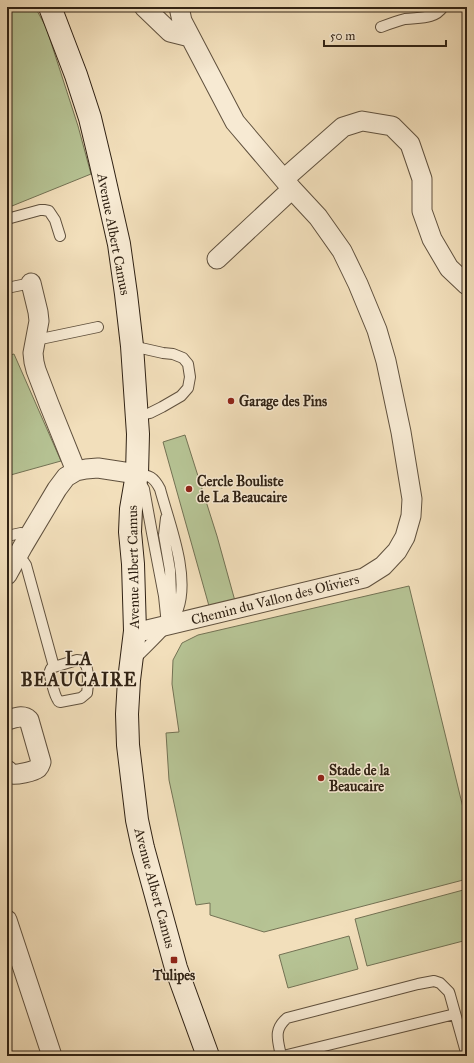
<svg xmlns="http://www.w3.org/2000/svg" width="474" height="1063" font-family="'IM FELL Great Primer',serif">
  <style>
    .green { fill: #b6c394; stroke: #737254 }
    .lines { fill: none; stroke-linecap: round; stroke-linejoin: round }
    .lane-casing { stroke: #60513e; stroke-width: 12 }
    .street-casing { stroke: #60513e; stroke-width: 21 }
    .secondary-casing { stroke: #302214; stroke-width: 24 }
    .lane { stroke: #f7ead3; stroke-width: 10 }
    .street { stroke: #f7ead3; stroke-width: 19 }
    .secondary { stroke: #f7ead3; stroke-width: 22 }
    .poi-dot { fill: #8f2418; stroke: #f7ead3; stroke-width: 1.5 }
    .labels { text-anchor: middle; stroke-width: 3; stroke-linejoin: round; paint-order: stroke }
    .street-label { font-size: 14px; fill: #302214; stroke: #f7ead3 }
    .poi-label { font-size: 14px; font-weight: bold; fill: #302214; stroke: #f7ead3; text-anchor: start }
    .district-label { font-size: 18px; font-weight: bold; letter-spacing: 1px; fill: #302214; stroke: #f7ead3 }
  </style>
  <rect width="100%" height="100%" fill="#f2dfbb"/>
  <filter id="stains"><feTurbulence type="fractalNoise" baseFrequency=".005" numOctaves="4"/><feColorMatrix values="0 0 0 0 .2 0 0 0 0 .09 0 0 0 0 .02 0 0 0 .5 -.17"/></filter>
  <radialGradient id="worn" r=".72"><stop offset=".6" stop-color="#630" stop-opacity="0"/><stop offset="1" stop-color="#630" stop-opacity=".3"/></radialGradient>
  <path class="green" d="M7 7H35L46 27 78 126 91 174 7 208Z
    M14 354 61 461 7 476V356Z
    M185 435 217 536 235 601 209 606 163 442Z
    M409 586 467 824V879L264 932 210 915V903L196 905 169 780 166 733 179 732 172 684 173 660 182 643 198 635Z
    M467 889V940L367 966 355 919Z
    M349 936 358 969 288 988 279 955Z"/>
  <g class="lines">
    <g class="lane-casing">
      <path id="lane" d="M381 27C389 24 397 21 405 19 419 17 434 20 443 7
        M7 219 40 210H44L49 211 55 220 60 236
        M7 288 31 283
        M36 340 98 327
        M132 346 163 353 173 354 183 358 188 364 190 377 188 388 181 396 162 407 150 413 137 416
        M140 482 144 489 152 533 164 596 167 625
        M166 518 164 535 170 570 171 595 169 609
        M7 536 21 533 29 536
        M17 557 24 562 26 565 54 667
        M77 660C80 660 83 660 85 664 89 668 88 687 87 693L81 698 60 702C59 702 58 701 58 700 55 697 49 675 50 671 51 668 51 668 54 667Z
        M134 660C146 647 172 625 178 609 190 574 169 523 160 489 154 477 149 475 137 474
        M281 1056C278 1040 273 1030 287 1018L418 984 434 981 440 983 449 992 450 995 467 1056
        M283 1056 455 1014"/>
    </g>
    <g class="street-casing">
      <path id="street" d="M144 7 170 32 190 37
        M284 179 343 127 362 121 392 126 410 144 422 179V211L432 239 449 268 467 285
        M217 259 292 189
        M31 283 38 312 39 321 33 353 34 362 36 370 49 404 76 471
        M7 575 23 546 57 489 66 477 76 471 86 469 98 468 137 474
        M135 631H143L364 578 383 566 397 551 405 537 411 516 412 499 401 432 386 361 377 330 358 284 342 251 318 217 292 189 235 122 182 21 179 7
        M7 720C15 718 23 714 29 720L41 762C40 765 40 766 38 768 33 772 16 775 11 774L7 770
        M7 920 52 1056"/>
    </g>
    <g class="secondary-casing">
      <path id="secondary" d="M50 7 76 75 90 118 101 164 119 244 126 294 132 346 138 434 137 474 131 509 130 532 133 564 135 631 129 680 127 714 128 745 137 820 143 848 176 968 208 1056"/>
    </g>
    <use href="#lane" class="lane"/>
    <use href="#street" class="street"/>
    <use href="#secondary" class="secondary"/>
  </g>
  <g class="poi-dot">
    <circle cx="231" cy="401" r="4"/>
    <circle cx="189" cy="489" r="4"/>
    <circle cx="321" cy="778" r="4"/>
    <rect x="170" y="956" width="8" height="8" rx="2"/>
  </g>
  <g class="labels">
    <g class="street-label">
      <text transform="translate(114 234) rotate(79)" y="5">Avenue Albert Camus</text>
      <text transform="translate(133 567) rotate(-91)" y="5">Avenue Albert Camus</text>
      <text transform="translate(275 599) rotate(-14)" y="5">Chemin du Vallon des Oliviers</text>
      <text transform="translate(155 888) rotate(75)" y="5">Avenue Albert Camus</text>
    </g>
    <g class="poi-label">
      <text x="239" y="406">Garage des Pins</text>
      <text x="197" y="486">Cercle Bouliste<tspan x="197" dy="16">de La Beaucaire</tspan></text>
      <text x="329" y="775">Stade de la<tspan x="329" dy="16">Beaucaire</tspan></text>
      <text x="174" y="980" text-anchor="middle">Tulipes</text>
    </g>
    <g class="district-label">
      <text x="79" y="665">LA<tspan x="79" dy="21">BEAUCAIRE</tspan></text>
    </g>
  </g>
  <rect width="474" height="1063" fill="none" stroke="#f2dfbb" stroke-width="24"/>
  <rect x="8" y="8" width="458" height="1047" fill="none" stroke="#302214" stroke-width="2"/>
  <rect x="12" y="12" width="450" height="1039" fill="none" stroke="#302214"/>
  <path d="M324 40v6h122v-6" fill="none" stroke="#302214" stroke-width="2"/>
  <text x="330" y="40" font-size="12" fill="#302214" stroke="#f7ead3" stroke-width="3" paint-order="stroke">50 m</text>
  <rect width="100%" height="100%" filter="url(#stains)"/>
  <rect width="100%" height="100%" fill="url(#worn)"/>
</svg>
